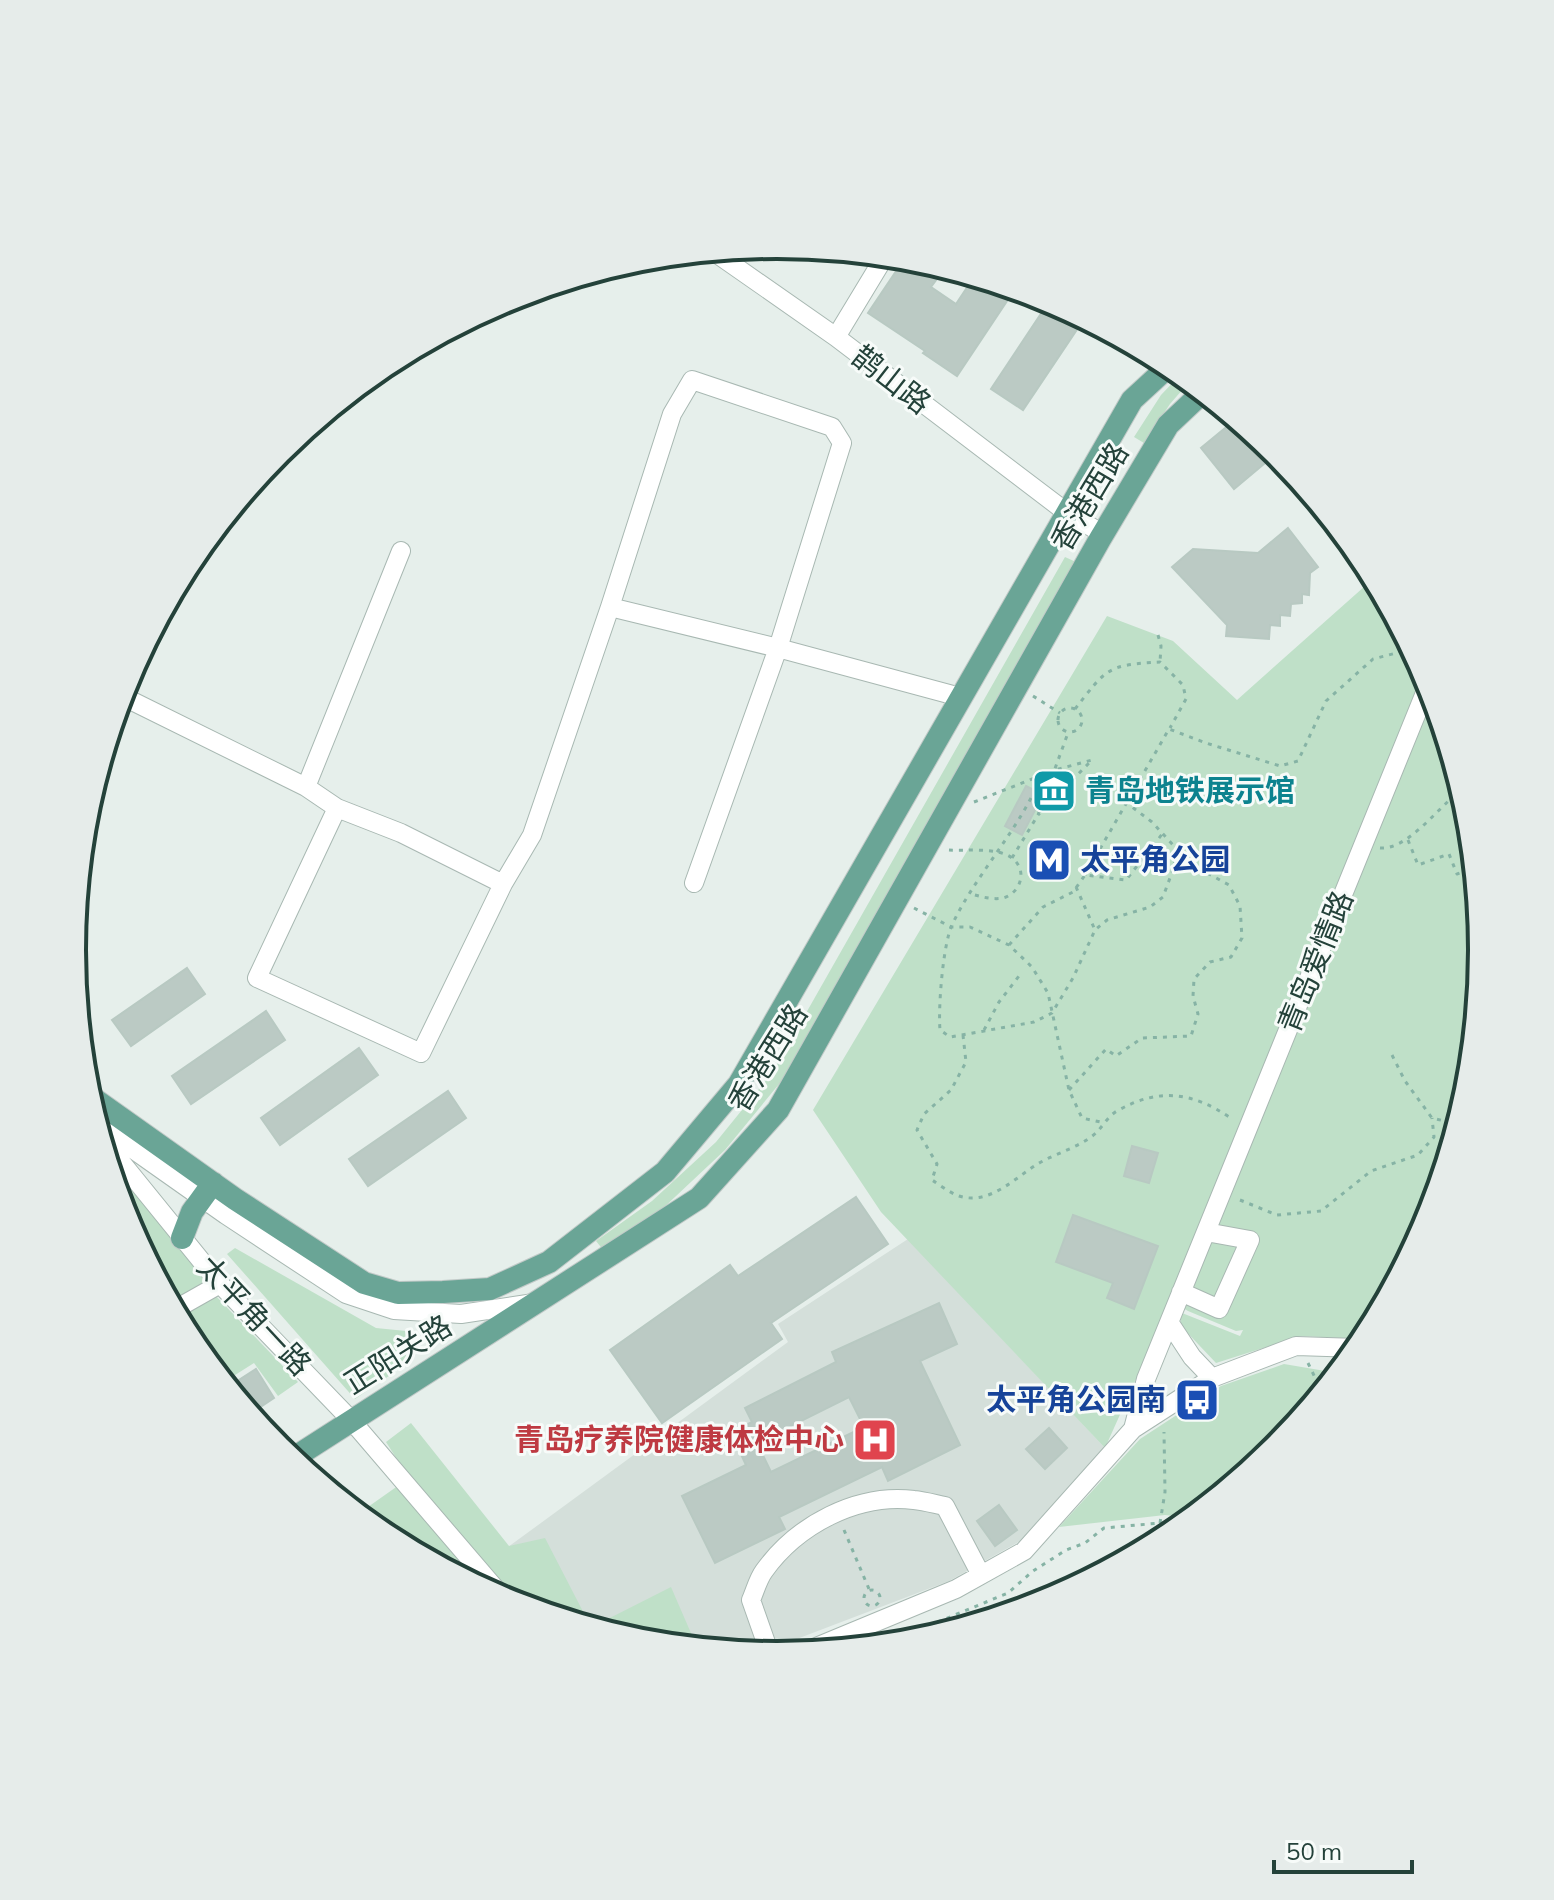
<svg xmlns="http://www.w3.org/2000/svg" width="1554" height="1900" font-family="Mulish,'Noto Sans SC',sans-serif">
  <style>
    .built { fill: #d4dfda }
    .green { fill: #bfe0c8 }
    .building { fill: #bbcac4; stroke: #b8c9c2; stroke-width: 2; fill-rule: evenodd }
    .lines { fill: none; stroke-linecap: round; stroke-linejoin: round }
    .minor-casing { stroke: #a8b8b2; stroke-width: 20 }
    .major-casing { stroke: #c2cac8; stroke-width: 24 }
    .path { stroke: #86b3a5; stroke-width: 3; stroke-dasharray: 4 6; stroke-linecap: butt }
    .minor { stroke: #fff; stroke-width: 18 }
    .major { stroke: #6aa596; stroke-width: 22 }
    .labels { text-anchor: middle; stroke-width: 6; stroke-linejoin: round; paint-order: stroke }
    .street-label { font-size: 30px; fill: #24423a; stroke: #f7fbf9 }
    .culture-label { font-size: 30px; font-weight: bold; fill: #0d838f; stroke: #f7fbf9; text-anchor: start }
    .transit-label { font-size: 30px; font-weight: bold; fill: #164399; stroke: #f7fbf9; text-anchor: start }
    .health-label { font-size: 30px; font-weight: bold; fill: #be3a42; stroke: #f7fbf9; text-anchor: end }
    .rim { fill: none; stroke: #24423a; stroke-width: 4 }
  </style>
  <rect width="100%" height="100%" fill="#e6efeb"/>
  <path class="built" d="M908 1239 1105 1448 1020 1541 949 1581 760 1653 639 1641 527 1607 489 1561 788 1342 778 1324Z"/>
  <path class="green" d="M1181 374 1190 381 1170 404 1144 443 1134 437 1161 395Z
    M1065 557 1076 562 784 1078 725 1150 659 1212 604 1251 596 1241 652 1201 716 1142 772 1073Z
    M1374 578 1429 681 1469 813 1482 950 1468 1088 1428 1220 1364 1339 1301 1336 1216 1363 1180 1325 1182 1313 1240 1336 1243 1330 1236 1331 1188 1311 1171 1301 1105 1448 881 1212 813 1110 1107 616 1173 641 1237 700Z
    M103 1146 210 1282 171 1304 125 1219Z
    M235 1248 376 1328 406 1331 414 1338 411 1361 355 1399 227 1254Z
    M216 1296 298 1382 278 1396 254 1363 224 1382 191 1341 178 1318Z
    M1284 1364 1337 1373 1275 1449 1191 1518 1165 1515 1059 1527 1140 1439 1221 1386Z
    M411 1423 509 1546 545 1538 591 1627 507 1601 385 1536 358 1514 409 1478 386 1442Z
    M671 1587 697 1647 639 1641 592 1627Z"/>
  <path class="building" d="M905 258 945 268 931 287 956 304 974 277 1015 289 957 376 923 353 925 351 868 313Z
    M1050 300 1084 319 1023 410 991 389Z
    M1236 419 1277 453 1234 489 1201 448Z
    M1288 528 1318 567 1310 573 1309 595 1302 594V603L1291 604 1290 616 1280 615V626L1270 625 1269 639 1226 636 1227 625 1172 567 1193 549 1258 553Z
    M1026 786 1043 795 1022 835 1005 826Z
    M187 968 205 994 131 1046 112 1020Z
    M266 1011 285 1040 191 1104 172 1076Z
    M359 1048 378 1075 280 1145 261 1118Z
    M448 1091 466 1118 368 1186 349 1159Z
    M1132 1146 1158 1153 1149 1183 1124 1176Z
    M856 1197 888 1244 771 1323 782 1339 662 1423 610 1350 730 1265 738 1276Z
    M1073 1215 1158 1246 1134 1309 1107 1298 1113 1283 1056 1262Z
    M939 1303 957 1344 920 1361 960 1445 888 1481 882 1467 779 1517 785 1529 715 1563 682 1496 746 1465 731 1433 752 1422 745 1408 836 1362 832 1352ZM849 1397 864 1427 771 1472 757 1443Z
    M256 1369 274 1398 250 1414 228 1387Z
    M1049 1428 1067 1448 1045 1469 1026 1449Z
    M999 1505 1017 1530 995 1546 977 1521Z"/>
  <g class="lines">
    <g class="minor-casing">
      <path id="minor" d="M713 251 836 337 1066 512 1103 534
        M836 337 885 256
        M610 607 778 648 960 697
        M122 692 130 700 306 787 337 808 401 833 503 884
        M306 787 401 551
        M337 808 257 978 421 1053 503 884 532 835 610 607 672 414 692 380 832 427 842 443 778 648 694 883
        M97 1124 226 1215 346 1294 394 1310 461 1314 534 1303
        M100 1136 220 1284 351 1420 506 1601
        M1181 1292 1219 1309 1250 1240 1206 1232
        M174 1310 220 1284
        M1169 1322 1192 1357 1212 1378
        M1133 1429 1146 1379 1429 683
        M804 1652 956 1589 1024 1551 1133 1429 1212 1378 1296 1346 1358 1348
        M770 1654 751 1600C755 1591 758 1579 764 1571 797 1525 857 1493 914 1500 924 1501 935 1504 945 1506L981 1575"/>
    </g>
    <g class="major-casing">
      <path id="major" d="M87 1094 235 1199 364 1283 398 1293 443 1292 490 1289 549 1262 665 1172 739 1084 1132 400 1170 365
        M182 1238 192 1212 213 1183
        M292 1459 699 1198 778 1110 1100 539 1168 425 1203 392"/>
    </g>
    <path class="path" d="M1158 635 1161 646 1160 662
      M1033 696 1060 713
      M1058 720a12 12 0 1 1 24 0a12 12 0 1 1-24 0Z
      M1075 709C1107 668 1107 665 1160 662L1183 685 1186 699 1170 728
      M1031 798C1008 842 972 882 952 925 943 945 938 1007 940 1030L950 1037 1034 1022 1052 1013 1073 978 1095 930 1107 920 1150 907 1163 897 1174 867 1176 856 1174 846 1152 822 1128 804
      M974 802 1055 770 1092 760 1038 815
      M1408 840 1418 865 1449 854 1457 874 1474 868
      M1380 848C1406 850 1435 812 1455 795L1463 796
      M949 850C966 851 998 847 1012 858 1028 870 1021 893 1003 898 993 900 982 897 971 894
      M1012 858 1038 815 1068 733
      M1085 875 1169 729 1206 743 1280 766 1298 761 1326 701 1373 659 1412 649
      M1076 887 1095 930
      M914 908 951 927H970L1009 945 1032 967 1048 993 1069 1090 1082 1118 1105 1123
      M1480 927 1482 955
      M1009 945 1043 907 1073 892 1085 875 1126 880 1163 833
      M984 1030 999 1002 1019 976
      M963 1035 966 1062 951 1090 924 1114 917 1130 937 1164 932 1180C940 1185 950 1193 959 1196 991 1206 1016 1176 1041 1162 1059 1152 1080 1147 1096 1133 1103 1126 1108 1116 1117 1111 1159 1087 1193 1092 1232 1119
      M1392 1055 1405 1081 1432 1118 1457 1124
      M1069 1090 1106 1049 1116 1056 1142 1038 1191 1036 1198 1014 1193 996 1194 979 1210 962 1231 957 1242 938 1240 906 1229 885 1209 874 1174 867
      M1240 1200 1277 1215 1321 1211 1371 1171 1418 1155 1434 1137 1432 1118
      M1308 1363 1322 1392
      M1160 1523 1165 1492 1164 1432
      M844 1530 869 1589
      M864 1598a8 8 0 1 1 16 0a8 8 0 1 1-16 0Z
      M882 1645 1008 1593 1033 1571 1066 1550 1085 1543 1104 1528 1160 1523 1183 1525"/>
    <use href="#minor" class="minor"/>
    <use href="#major" class="major"/>
  </g>
  <defs>
    <g id="museum-square" transform="scale(2.3)"><rect x="-9" y="-9" width="18" height="18" rx="4" fill="#0f9aa8" stroke="#f7fbf9"/><path d="M0-6L6-3V-2H-6V-3ZM-5-1h2V3h-2ZM-1-1h2V3h-2ZM3-1h2V3H3ZM-6 4H6V6H-6Z" fill="#fff"/></g>
    <g id="metro-square" transform="scale(2.3)"><rect x="-9" y="-9" width="18" height="18" rx="4" fill="#1a4fb4" stroke="#f7fbf9"/><path d="M-5.5 5V-5H-3L0 0L3-5H5.5V5H3V-.5L0 4L-3-.5V5Z" fill="#fff"/></g>
    <g id="bus-square" transform="scale(2.3)"><rect x="-9" y="-9" width="18" height="18" rx="4" fill="#1a4fb4" stroke="#f7fbf9"/><path d="M-5-6H5V4H4V6H2V4H-2V6H-4V4H-5ZM-3.5-4V0h7V-4ZM-3.5 1.2v1.5H-2V1.2ZM2 1.2v1.5H3.5V1.2Z" fill="#fff"/></g>
    <g id="hospital-square" transform="scale(2.3)"><rect x="-9" y="-9" width="18" height="18" rx="4" fill="#e0444e" stroke="#f7fbf9"/><path d="M-5-5h3v3.5h4V-5h3V5h-3V1.5h-4V5h-3Z" fill="#fff"/></g>
  </defs>
  <g fill-rule="evenodd">
    <use href="#museum-square" x="1054" y="791"/>
    <use href="#metro-square" x="1049" y="860"/>
    <use href="#bus-square" x="1197" y="1400"/>
    <use href="#hospital-square" x="875" y="1440"/>
  </g>
  <g class="labels">
    <g class="street-label">
      <text transform="translate(891 380) rotate(38)" y="10">鹊山路</text>
      <text transform="translate(1090 497) rotate(-59)" y="10">香港西路</text>
      <text transform="translate(1316 962) rotate(-68)" y="10">青岛爱情路</text>
      <text transform="translate(768 1058) rotate(-58)" y="10">香港西路</text>
      <text transform="translate(254 1316) rotate(47)" y="10">太平角一路</text>
      <text transform="translate(398 1355) rotate(-32)" y="10">正阳关路</text>
    </g>
    <g class="culture-label">
      <text x="1085" y="801">青岛地铁展示馆</text>
    </g>
    <g class="transit-label">
      <text x="1080" y="870">太平角公园</text>
      <text x="1166" y="1410" text-anchor="end">太平角公园南</text>
    </g>
    <g class="health-label">
      <text x="844" y="1450">青岛疗养院健康体检中心</text>
    </g>
  </g>
  <path d="M0 0H1554V1900H0ZM86 950a691 691 0 1 1 1382 0a691 691 0 1 1-1382 0Z" fill="#e6ecea" fill-rule="evenodd"/>
  <path class="rim" d="M86 950a691 691 0 1 1 1382 0a691 691 0 1 1-1382 0Z"/>
  <path d="M1274 1860v12h138v-12" fill="none" stroke="#24423a" stroke-width="4"/>
  <text x="1286" y="1860" font-size="24" fill="#24423a" stroke="#f7fbf9" stroke-width="6" paint-order="stroke">50 m</text>
</svg>
